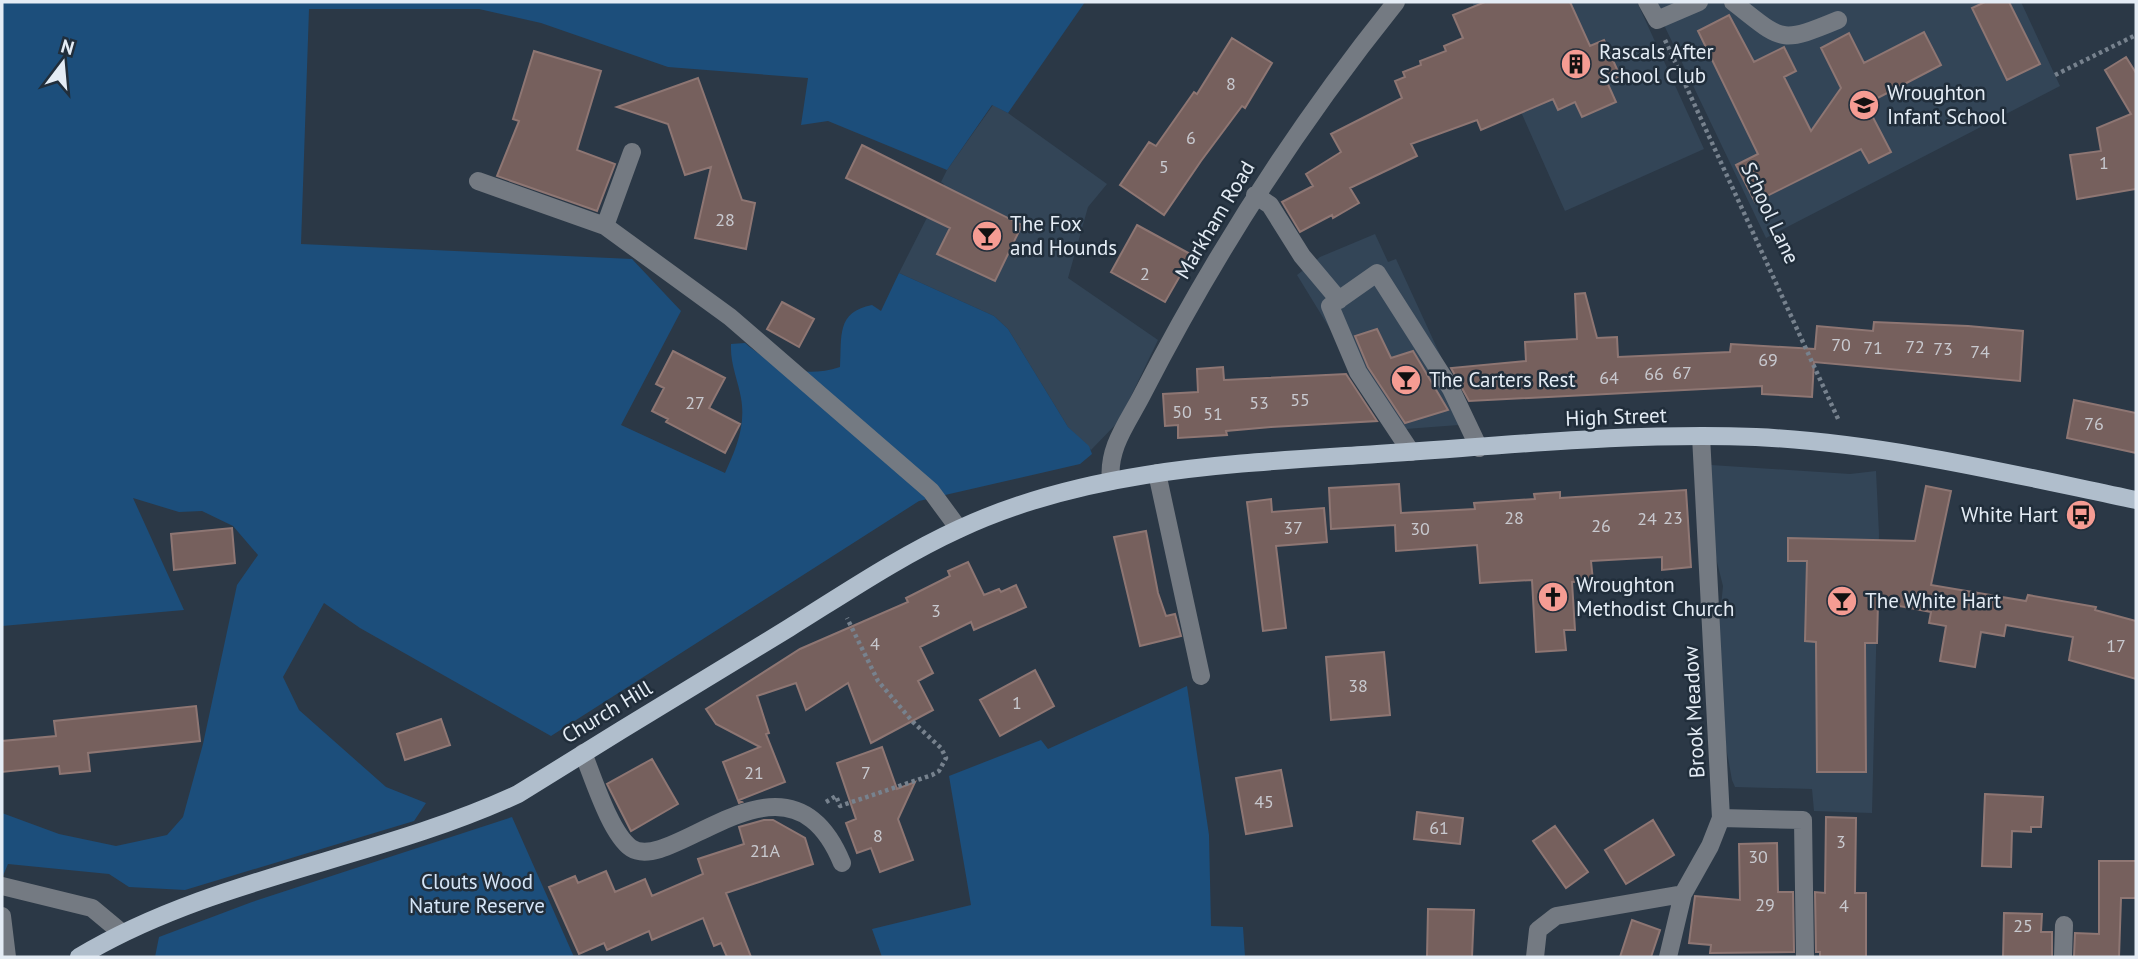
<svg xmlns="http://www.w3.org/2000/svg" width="2138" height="959" font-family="'PT Sans',sans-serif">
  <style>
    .built { fill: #334557 }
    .green { fill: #1c4e7b }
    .building { fill: #76605d; stroke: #8e7673; stroke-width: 2 }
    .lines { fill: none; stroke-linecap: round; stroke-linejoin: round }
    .path { stroke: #77828e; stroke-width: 4.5; stroke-dasharray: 3.5 3.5; stroke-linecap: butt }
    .minor { stroke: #747a82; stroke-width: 18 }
    .major { stroke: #b0becc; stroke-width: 18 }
    .labels { text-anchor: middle; stroke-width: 5; stroke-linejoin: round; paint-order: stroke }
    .number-label { font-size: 18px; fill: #c8c9cf }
    .poi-label { font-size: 21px; fill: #e4ecf5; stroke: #212e3b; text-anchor: start }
    .street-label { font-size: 21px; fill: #e4ecf5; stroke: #212e3b }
    .park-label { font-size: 21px; fill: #d5e5f7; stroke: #212e3b }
  </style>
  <rect width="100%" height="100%" fill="#2b3846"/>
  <path class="built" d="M1472 2H1637L1704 149 1565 211Z
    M1653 2H2021L2060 86 1766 238Z
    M993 105 1008 113 1107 184 1088 207 1068 278 1158 340 1119 421 1091 450 1068 427 1008 329 994 316 899 273 944 184 941 182 947 170Z
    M1375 234 1388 262 1396 259 1472 424 1392 430 1297 275 1320 257Z
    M1711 465 1850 474 1876 471 1879 534 1872 813 1814 811 1812 789 1735 787 1732 780 1726 747 1719 626 1723 586 1715 554Z"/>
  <path class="green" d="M2 2H1085L1008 113 992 105 947 170 828 121 801 125 808 78 668 67 541 23 479 9H309L301 244 632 259 681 311 621 425 725 473C736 449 746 426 741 398 738 380 730 364 731 344L745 343C775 368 802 379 840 367 842 336 836 312 872 305L881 311 899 273 994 316 1008 329 1068 427 1089 446 1092 454 1080 464 919 501 551 736 360 628 324 603 283 677 299 710 386 787 426 803 414 821 185 890 129 887 109 874 8 864 2 878V813L59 834 116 846 167 835 183 817 203 744 237 585 258 555 233 526 202 511 179 512 133 498 184 610 2 626Z
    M1187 686 1209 835 1211 926 1243 927 1245 957H882L872 929 971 905 949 776 1041 740 1048 749Z
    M512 817 574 957H155L159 937 252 902Z"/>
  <path class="building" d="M1485 2H1570L1590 46 1604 40 1620 76 1607 82 1616 102 1582 117 1575 102 1558 110 1553 99 1481 130 1477 120 1411 144 1417 156 1350 188 1359 203 1333 218 1332 215 1300 232 1282 202 1313 186 1306 174 1341 152 1331 134 1402 98 1395 81 1405 77 1403 72 1421 65 1420 61 1446 51 1444 46 1463 38 1453 15Z
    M1985 2H2009L2040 64 2007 80 1972 8Z
    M1729 15 1754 62 1784 47 1796 71 1784 77 1811 131 1841 88 1821 48 1849 33 1864 63 1924 32 1941 65 1866 104 1891 152 1869 163 1861 149 1755 202 1736 165 1758 154 1698 31Z
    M1232 38 1272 63 1245 108 1242 106 1201 161 1164 215 1120 185 1149 142 1156 146 1194 92 1197 94Z
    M534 51 601 71 577 150 615 164 597 211 497 176 519 121 513 119Z
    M2126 57 2136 73V189L2077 199 2070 155 2101 151 2097 128 2131 114 2105 70Z
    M698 78 742 200 755 203 746 249 695 238 711 167 685 175 668 124 617 107Z
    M862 145 1022 225 995 281 937 254 950 228 846 178Z
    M1137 225 1192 255 1165 302 1111 272Z
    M1585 293 1597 338 1617 337 1618 357 1730 352 1731 344 1815 349 1817 326 1873 331 1874 322 1968 326 2023 331 2020 381 1814 362 1812 397 1762 394V386L1469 401 1451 368 1526 361 1525 342 1577 339 1575 294Z
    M782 302 814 319 799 347 767 329Z
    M1377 329 1391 358 1413 351 1448 410 1405 423 1368 367 1355 336Z
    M673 351 725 378 709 408 740 424 725 453 666 422 668 419 652 411 664 388 656 384Z
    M1223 367 1224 380 1346 374 1377 421 1271 427 1226 431 1227 435 1178 438V425L1165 426 1163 394 1198 392 1197 369Z
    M2074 400 2136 413V453L2067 438Z
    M1399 484 1401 513 1475 509 1474 503 1535 499 1534 494 1560 492V498L1686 490 1691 567 1662 570V557L1591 561 1593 581 1572 582 1575 630H1564L1566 650 1536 652 1532 580 1480 583 1477 545 1396 551 1395 525 1331 529 1329 488Z
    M1926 486 1951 491 1931 585 2026 601 2028 595 2096 607 2095 610 2136 621V679L2069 660 2073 637 2006 625 2004 636 1981 632 1975 667 1940 661 1946 626 1929 623 1931 612 1878 602 1877 643H1865L1866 772H1817L1816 642 1805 641 1807 561H1788V538L1915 541Z
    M1271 499 1272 512 1324 508 1327 542 1276 546 1286 628 1263 631 1247 502Z
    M232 528 235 563 174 570 171 534Z
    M1146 531 1158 593 1166 616 1175 614 1181 636 1140 646 1114 537Z
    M968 562 984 595 999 589 1001 592 1016 585 1026 607 974 630 971 622 920 647 933 673 918 681 933 710 871 743 848 683 806 710 796 683 757 696 769 733 766 734 785 782 739 800 742 802 739 803 723 762 760 747 716 724 706 709 800 649 908 602 906 598 950 576 948 571Z
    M1384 652 1390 715 1331 720 1326 657Z
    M1035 670 1054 706 1000 736 980 700Z
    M196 706 200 741 88 753 90 771 60 774 59 766 2 772V741L56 736 54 721Z
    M441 719 450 745 405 760 397 734Z
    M882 747 897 789 915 782 898 819 913 860 880 872 871 848 857 853 846 823 856 819 837 763Z
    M652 759 678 804 631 831 607 784Z
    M1281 770 1292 826 1246 834 1236 778Z
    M1985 794 2043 797 2041 827H2031V832L2012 831 2011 867 1982 866Z
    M1417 812 1463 818 1460 844 1414 839Z
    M1826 817 1856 818 1855 893H1866V957H1820V952H1816L1815 892 1825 893Z
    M764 820H773L805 838 813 864 726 893 751 957H727L721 943 714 946 703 918 652 940 649 931 607 950 604 943 579 954 549 887 575 876 578 883 606 871 615 892 645 879 652 896 703 874 698 859 744 844 739 827Z
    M1653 820 1674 855 1626 884 1605 850Z
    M1555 826 1588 872 1566 888 1533 841Z
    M1777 843 1778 892H1793L1794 952 1710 953 1711 945 1689 943 1695 896 1740 900 1739 844Z
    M2099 861H2136V898H2121L2119 957H2074L2075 933 2099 934Z
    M1428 909 1474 910 1472 957H1427Z
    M2004 913 2042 914 2041 932H2052V957H2003Z
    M1632 920 1660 930 1651 957H1620Z"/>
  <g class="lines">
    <path class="path" d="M1665 40 1839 421
      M2055 75 2136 35
      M826 802 836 796 840 806 932 775 939 771 946 758 941 748 913 722 878 681 847 618"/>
    <path class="minor" d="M1647 2 1657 20 1699 2
      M1733 2C1782 40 1778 45 1838 20
      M478 181 605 226 730 317 931 491 959 529
      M1255 195 1270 205 1302 256 1339 300
      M605 226 632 152
      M1701 436 1721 818
      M1411 452 1358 372 1330 306 1377 273 1451 389 1479 448
      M1157 473 1201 676
      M1111 481C1107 447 1129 421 1143 393 1215 253 1298 124 1396 2
      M583 753C593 777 610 833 631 848 673 876 788 732 842 863
      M2 886 92 908 122 933
      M2 916 7 957
      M1535 957 1538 930 1556 916 1683 894 1710 846 1721 818 1803 820 1805 957
      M1668 957 1683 894
      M2063 957 2064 925"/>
    <path class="major" d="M79 957C214 876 376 860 518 794 608 738 698 683 789 628 844 594 900 556 959 529 1085 470 1226 464 1362 455 1492 447 1625 432 1756 437 1884 443 2011 474 2136 500"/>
  </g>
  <defs>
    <g id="building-disc" transform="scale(1.575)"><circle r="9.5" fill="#f59c93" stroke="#212e3b"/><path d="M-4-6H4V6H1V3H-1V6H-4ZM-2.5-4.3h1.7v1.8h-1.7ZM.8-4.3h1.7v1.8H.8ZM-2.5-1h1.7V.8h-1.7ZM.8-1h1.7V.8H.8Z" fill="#111"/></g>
    <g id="school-disc" transform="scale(1.575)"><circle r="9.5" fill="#f59c93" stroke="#212e3b"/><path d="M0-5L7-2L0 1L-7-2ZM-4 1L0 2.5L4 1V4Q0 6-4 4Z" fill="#111"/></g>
    <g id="bar-disc" transform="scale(1.575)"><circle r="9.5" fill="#f59c93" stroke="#212e3b"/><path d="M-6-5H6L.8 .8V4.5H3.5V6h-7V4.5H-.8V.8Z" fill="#111"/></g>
    <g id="bus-disc" transform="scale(1.575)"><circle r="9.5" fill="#f59c93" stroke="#212e3b"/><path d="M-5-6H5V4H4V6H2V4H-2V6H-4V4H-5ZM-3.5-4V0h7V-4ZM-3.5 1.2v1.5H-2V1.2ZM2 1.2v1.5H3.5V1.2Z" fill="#111"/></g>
    <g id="church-disc" transform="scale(1.575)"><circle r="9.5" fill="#f59c93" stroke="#212e3b"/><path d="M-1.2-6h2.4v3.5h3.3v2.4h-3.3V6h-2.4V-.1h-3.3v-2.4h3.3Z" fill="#111"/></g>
  </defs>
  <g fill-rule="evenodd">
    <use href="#building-disc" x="1576" y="64"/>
    <use href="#school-disc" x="1864" y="105"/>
    <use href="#bar-disc" x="987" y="236"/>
    <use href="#bar-disc" x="1406" y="380"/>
    <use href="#bus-disc" x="2081" y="515"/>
    <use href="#church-disc" x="1553" y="597"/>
    <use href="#bar-disc" x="1842" y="601"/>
  </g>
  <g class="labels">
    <g class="number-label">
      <text x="1231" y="90">8</text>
      <text x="1191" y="144">6</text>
      <text x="2104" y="169">1</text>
      <text x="1164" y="173">5</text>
      <text x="725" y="226">28</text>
      <text x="1145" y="280">2</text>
      <text x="1841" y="351">70</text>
      <text x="1915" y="353">72</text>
      <text x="1873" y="354">71</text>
      <text x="1943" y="355">73</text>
      <text x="1980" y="358">74</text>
      <text x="1768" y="366">69</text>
      <text x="1682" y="379">67</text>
      <text x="1654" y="380">66</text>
      <text x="1609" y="384">64</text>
      <text x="1300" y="406">55</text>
      <text x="695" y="409">27</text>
      <text x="1259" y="409">53</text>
      <text x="1182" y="418">50</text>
      <text x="1213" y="420">51</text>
      <text x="2094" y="430">76</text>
      <text x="1514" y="524">28</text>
      <text x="1673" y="524">23</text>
      <text x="1647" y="525">24</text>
      <text x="1601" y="532">26</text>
      <text x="1293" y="534">37</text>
      <text x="1420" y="535">30</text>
      <text x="936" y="617">3</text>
      <text x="875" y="650">4</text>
      <text x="2116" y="652">17</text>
      <text x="1358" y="692">38</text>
      <text x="1017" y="709">1</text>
      <text x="754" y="779">21</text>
      <text x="866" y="779">7</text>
      <text x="1264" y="808">45</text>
      <text x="1439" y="834">61</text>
      <text x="878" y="842">8</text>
      <text x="1841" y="848">3</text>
      <text x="765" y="857">21A</text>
      <text x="1758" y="863">30</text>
      <text x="1765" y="911">29</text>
      <text x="1844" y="912">4</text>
      <text x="2023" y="932">25</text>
    </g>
    <g class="poi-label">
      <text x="1599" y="59">Rascals After<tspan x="1599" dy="24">School Club</tspan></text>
      <text x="1887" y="100">Wroughton<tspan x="1887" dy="24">Infant School</tspan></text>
      <text x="1010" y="231">The Fox<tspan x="1010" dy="24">and Hounds</tspan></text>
      <text x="1429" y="387">The Carters Rest</text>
      <text x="2058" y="522" text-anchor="end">White Hart</text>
      <text x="1576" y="592">Wroughton<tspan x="1576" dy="24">Methodist Church</tspan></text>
      <text x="1865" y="608">The White Hart</text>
    </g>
    <g class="street-label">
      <text transform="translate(1770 213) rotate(65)" y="7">School Lane</text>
      <text transform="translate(1215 220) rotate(-59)" y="7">Markham Road</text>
      <text transform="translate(1616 417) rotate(-2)" y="7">High Street</text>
      <text transform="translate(607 712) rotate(-31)" y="7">Church Hill</text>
      <text transform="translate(1694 712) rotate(-93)" y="7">Brook Meadow</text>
    </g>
    <g class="park-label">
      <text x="477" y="889">Clouts Wood<tspan x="477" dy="24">Nature Reserve</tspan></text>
    </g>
  </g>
  <rect width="2138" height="959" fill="none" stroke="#e4ecf5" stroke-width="7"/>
  <g transform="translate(63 63) rotate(16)" stroke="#212e3b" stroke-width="5" paint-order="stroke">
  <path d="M0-5L12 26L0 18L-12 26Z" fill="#e4ecf5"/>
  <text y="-10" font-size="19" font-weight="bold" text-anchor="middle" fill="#e4ecf5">N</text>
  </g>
</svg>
